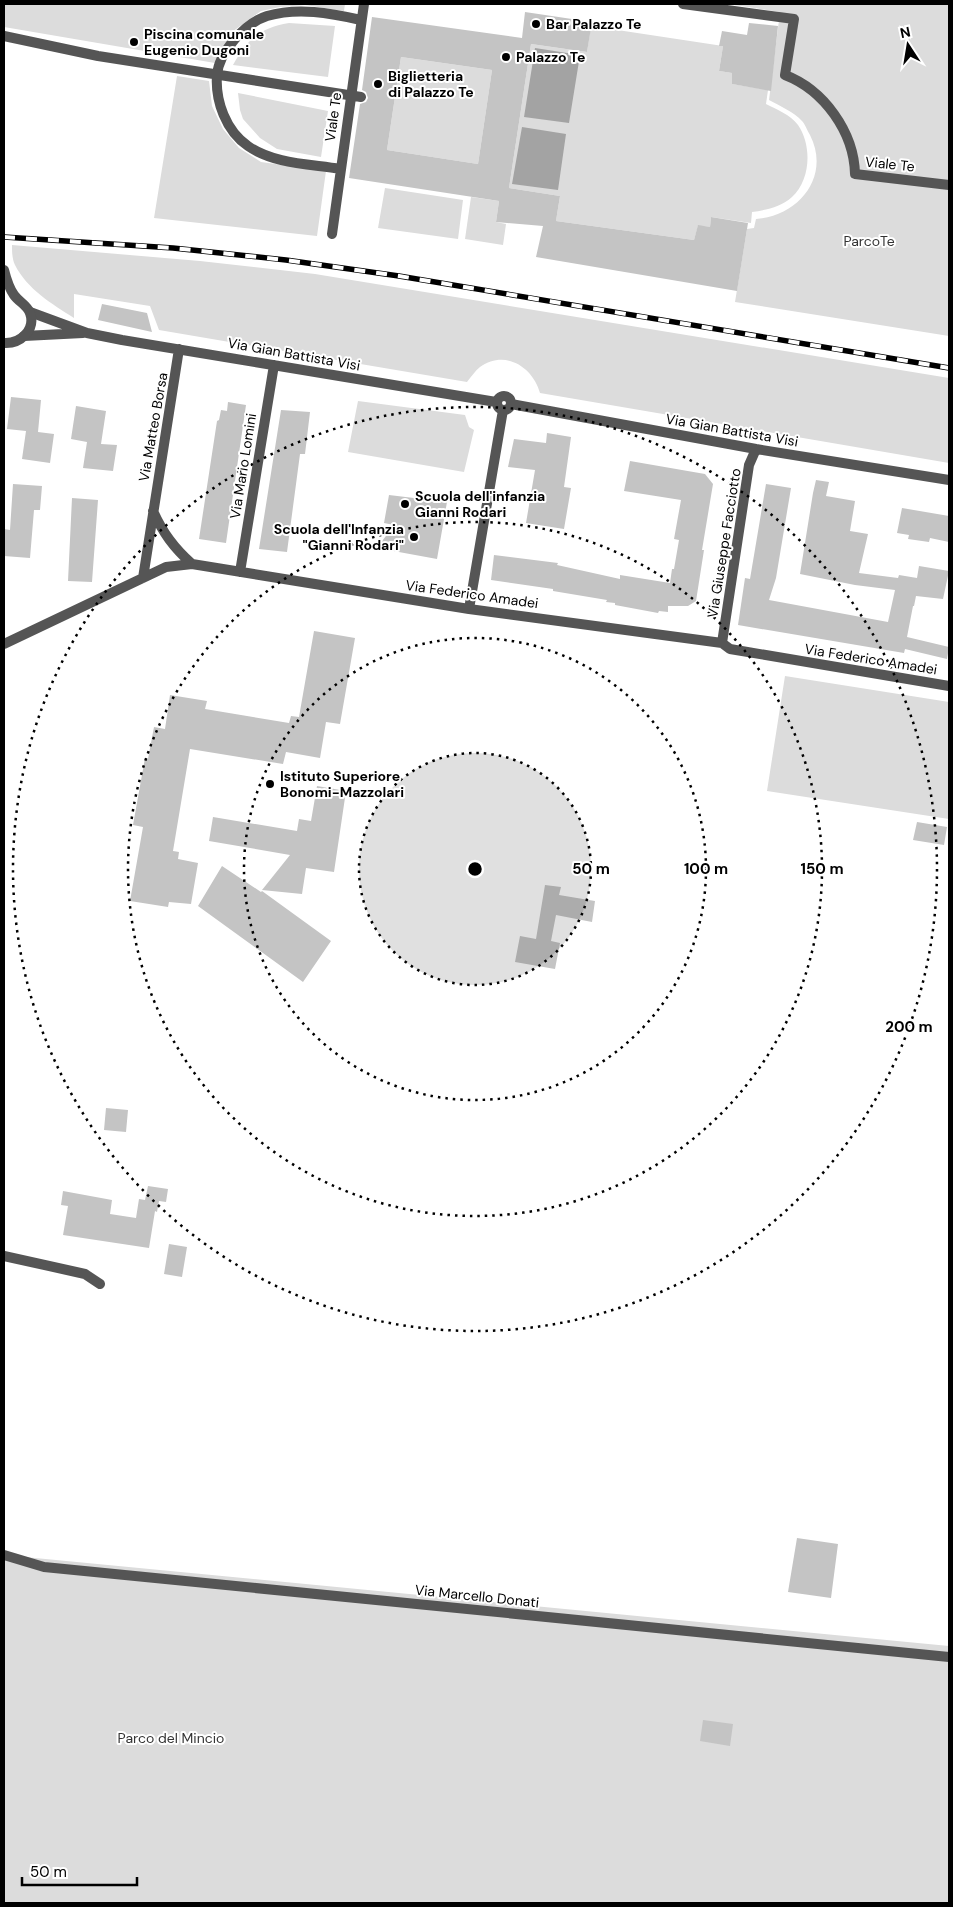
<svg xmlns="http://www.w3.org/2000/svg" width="953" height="1907" font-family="'DM Sans',sans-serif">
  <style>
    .green { fill: #dcdcdc }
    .water { fill: #a3a3a3 }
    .building { fill: #c4c4c4; fill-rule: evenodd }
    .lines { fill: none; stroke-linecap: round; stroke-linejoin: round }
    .pedestrian { stroke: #555; stroke-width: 10 }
    .minor { stroke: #555; stroke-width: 10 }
    .tertiary { stroke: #555; stroke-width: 10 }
    .rail-casing { stroke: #000; stroke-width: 5.5 }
    .rail { stroke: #fff; stroke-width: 4; stroke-dasharray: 11; stroke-linecap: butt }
    .ring { fill: none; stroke: #000; stroke-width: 2.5; stroke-dasharray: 2.5 5 }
    .poi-dot { fill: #000; stroke: #fff; stroke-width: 2 }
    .labels { text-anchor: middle; stroke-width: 4; stroke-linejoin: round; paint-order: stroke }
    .poi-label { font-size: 14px; font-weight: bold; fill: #000; stroke: #fff; text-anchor: start }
    .street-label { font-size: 14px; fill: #000; stroke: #fff }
    .park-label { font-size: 14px; fill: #333; stroke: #fff }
    .centre { fill: #000; stroke: #fff; stroke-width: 2.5 }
    .ring-label { font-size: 15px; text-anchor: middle; font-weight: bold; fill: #000; stroke: #fff; stroke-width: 4; stroke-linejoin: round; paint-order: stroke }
  </style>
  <rect width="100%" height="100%" fill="#fff"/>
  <path class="green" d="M4 4H345L344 11 305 5 280 7 261 11 232 32 215 63 4 27Z
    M728 4H949V336L735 302 747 229 754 228 756 219C799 216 831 176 810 135 807 130 805 124 802 121 794 112 780 106 769 100L780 12Z
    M289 23 335 26 328 77 233 65C247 40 259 28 289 23Z
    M591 26 723 46 719 71 732 73V84L768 90 766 104C776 109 791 115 798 125 812 145 811 180 792 197 781 207 766 210 752 212L751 223 711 217 710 227 698 226 694 240 556 221 560 196 509 188 531 44 587 52Z
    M401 57 492 70 478 164 387 150Z
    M177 76 209 81 212 106 223 129 239 148 261 162 326 171 317 236 154 218Z
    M238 93 328 111 321 157 277 149 260 138 243 119 240 110Z
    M385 188 463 200 458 239 378 228Z
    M471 197 499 201 496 222 506 224 503 245 465 239Z
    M12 245 200 261 315 274 949 378V463L540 393C533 367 505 349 480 367 475 371 471 377 467 382L159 330 150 306 74 294V318C52 304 27 289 15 265 12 259 12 251 12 245Z
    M358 401 465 415 469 427 474 430 464 472 348 452Z
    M785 676 949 702V819L767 791Z
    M4 1555 949 1646V1903H4Z"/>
  <path class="water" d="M535 48 580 55 569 123 524 117Z
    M522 127 566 134 558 190 512 184Z"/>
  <path class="building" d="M525 12 592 22 587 52 531 44 509 188 560 196 556 221 694 240 698 225 710 227 711 217 748 223 737 291 536 257 543 226 496 222 499 201 349 178 360 104 366 102 368 98 366 92 362 90 372 17 522 38ZM401 57 492 70 478 164 387 150Z
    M749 23 778 26 771 91 732 84V73L719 71 723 46H719L722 31 747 35Z
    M102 304 147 313 152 332 98 320Z
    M11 397 41 400 38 432 54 434 50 463 22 459 26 431 7 429Z
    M228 402 246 405 226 543 199 539 217 421 219 420 221 410 227 411Z
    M76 406 106 411 101 444 117 445 113 471 83 468 87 442 71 439Z
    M281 410 310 412 305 454H300L287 552 259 549Z
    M547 433 571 437 564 487 571 488 564 529 526 523 535 470 508 467 514 439 546 443Z
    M630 461 705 474 713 484 702 550H704L696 601 688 606H668V612L659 611 658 613 615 605V603L606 602 607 600 553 591V589L491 580 494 555 558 563 557 565 620 579V575L670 583 672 569H674L679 540 674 539 681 500 624 491Z
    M816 480 829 482 826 496 855 501 850 531 868 534 859 573 898 578 899 575 917 578 919 566 949 571 943 599 916 596 914 606H913L907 637 949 647 947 659 905 649 904 653 738 625 745 578 750 579 766 484 791 488 776 578 769 600 888 622 895 590 855 585 800 574 813 493Z
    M13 484 42 486 40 510H34L30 558 4 556V529L10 530Z
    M389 495 447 502 437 559 377 548 394 525 384 523Z
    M72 498 98 500 92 582 68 581Z
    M902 508 949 516V542L930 538 929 542 908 539 909 535 897 533Z
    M314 631 355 638 340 724 326 722 320 758 286 752 283 764 190 749 173 851 179 852 178 859 198 863 191 904 169 902 168 907 130 901 143 827 133 825 145 758 148 759 154 727 165 729 170 695 207 701 205 709 289 723 291 716 299 717Z
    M317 786 346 791 334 872 306 868 302 894 262 890 290 855 209 841 213 817 297 831 299 819 311 821Z
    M917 822 947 827 944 845 913 840Z
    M222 866 261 892 262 891 331 941 303 982 198 906Z
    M545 885 561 887 559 895 595 901 592 922 556 915 551 941 560 943 555 969 515 962 520 936 536 939Z
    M106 1108 128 1110 126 1132 104 1130Z
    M148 1186 168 1189 166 1202 159 1201 157 1212 155 1211 149 1248 63 1235 68 1206 61 1205 63 1191 112 1200 110 1214 136 1218 139 1199 145 1200Z
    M169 1244 187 1247 182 1277 164 1274Z
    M797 1538 838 1544 831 1598 788 1592Z
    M703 1720 733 1724 730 1746 700 1741Z"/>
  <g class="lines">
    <path class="pedestrian" d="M683 4 794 19 785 75C824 90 854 132 855 174L949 185
      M4 36 98 56 361 97
      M340 169C310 164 274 164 248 146 226 131 215 101 217 75 219 52 245 23 267 16 298 7 330 13 361 20
      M332 234 364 4"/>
    <path class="minor" d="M30 312 87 333 122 340 496 402
      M24 336 83 333
      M497 403a7 7 0 1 1 14 0a7 7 0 1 1-14 0Z
      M511 404 756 449 949 480
      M153 511C163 533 174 548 192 564
      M240 572 274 365
      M143 578 179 349
      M469 609 503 410
      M722 643 749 465 756 449
      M4 644 166 567 192 564 469 609 722 643 730 649 949 686
      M4 1256 85 1274 100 1284"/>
    <path class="tertiary" d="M4 270C6 278 9 288 14 295 19 302 27 305 30 313 36 330 20 344 4 343
      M4 1555 44 1567 949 1657"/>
    <g class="rail-casing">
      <path id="rail" d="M4 237 173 248 286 260 399 276 949 368"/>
    </g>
    <use href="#rail" class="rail"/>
  </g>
  <circle cx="475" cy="869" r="116" fill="#000" fill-opacity=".12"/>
  <g class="ring">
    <circle cx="475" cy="869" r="116"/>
    <circle cx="475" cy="869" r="231"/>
    <circle cx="475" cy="869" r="347"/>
    <circle cx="475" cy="869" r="462"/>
  </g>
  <g class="poi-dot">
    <circle cx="536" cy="24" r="5"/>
    <circle cx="134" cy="42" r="5"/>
    <circle cx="506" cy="57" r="5"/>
    <circle cx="378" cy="84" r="5"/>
    <circle cx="405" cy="504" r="5"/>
    <circle cx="414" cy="537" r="5"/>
    <circle cx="270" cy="784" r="5"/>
  </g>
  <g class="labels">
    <g class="poi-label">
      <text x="546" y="29">Bar Palazzo Te</text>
      <text x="144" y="39">Piscina comunale<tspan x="144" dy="16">Eugenio Dugoni</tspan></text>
      <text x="516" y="62">Palazzo Te</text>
      <text x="388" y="81">Biglietteria<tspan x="388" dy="16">di Palazzo Te</tspan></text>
      <text x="415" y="501">Scuola dell'infanzia<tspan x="415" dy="16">Gianni Rodari</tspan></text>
      <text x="404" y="534" text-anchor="end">Scuola dell'Infanzia<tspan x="404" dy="16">"Gianni Rodari"</tspan></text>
      <text x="280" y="781">Istituto Superiore<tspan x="280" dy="16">Bonomi-Mazzolari</tspan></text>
    </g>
    <g class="street-label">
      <text transform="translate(333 117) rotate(-82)" y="5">Viale Te</text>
      <text transform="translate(890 164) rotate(6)" y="5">Viale Te</text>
      <text transform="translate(294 354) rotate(10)" y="5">Via Gian Battista Visi</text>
      <text transform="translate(153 427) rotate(-80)" y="5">Via Matteo Borsa</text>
      <text transform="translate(732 430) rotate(10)" y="5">Via Gian Battista Visi</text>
      <text transform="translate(243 466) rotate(-81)" y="5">Via Mario Lomini</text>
      <text transform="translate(724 543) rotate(-81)" y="5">Via Giuseppe Facciotto</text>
      <text transform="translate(472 594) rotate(8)" y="5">Via Federico Amadei</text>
      <text transform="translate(871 659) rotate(9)" y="5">Via Federico Amadei</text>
      <text transform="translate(477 1596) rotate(6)" y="5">Via Marcello Donati</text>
    </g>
    <g class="park-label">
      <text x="869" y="246">ParcoTe</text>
      <text x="171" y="1743">Parco del Mincio</text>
    </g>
  </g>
  <circle cx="475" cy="869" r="8" class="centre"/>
  <g class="ring-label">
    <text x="591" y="874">50 m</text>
    <text x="706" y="874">100 m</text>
    <text x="822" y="874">150 m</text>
    <text x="909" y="1032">200 m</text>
  </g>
  <rect width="953" height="1907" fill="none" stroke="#000000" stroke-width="10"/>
  <g transform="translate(908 45) rotate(348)" stroke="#ffffff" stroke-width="4" paint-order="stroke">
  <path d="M0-4L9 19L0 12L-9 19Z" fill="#000000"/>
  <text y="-8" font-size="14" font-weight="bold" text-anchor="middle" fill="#000000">N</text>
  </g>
  <path d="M22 1877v8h115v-8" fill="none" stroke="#000000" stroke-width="2.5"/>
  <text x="30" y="1877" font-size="15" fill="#000000" stroke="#ffffff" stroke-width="4" paint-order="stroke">50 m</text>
</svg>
